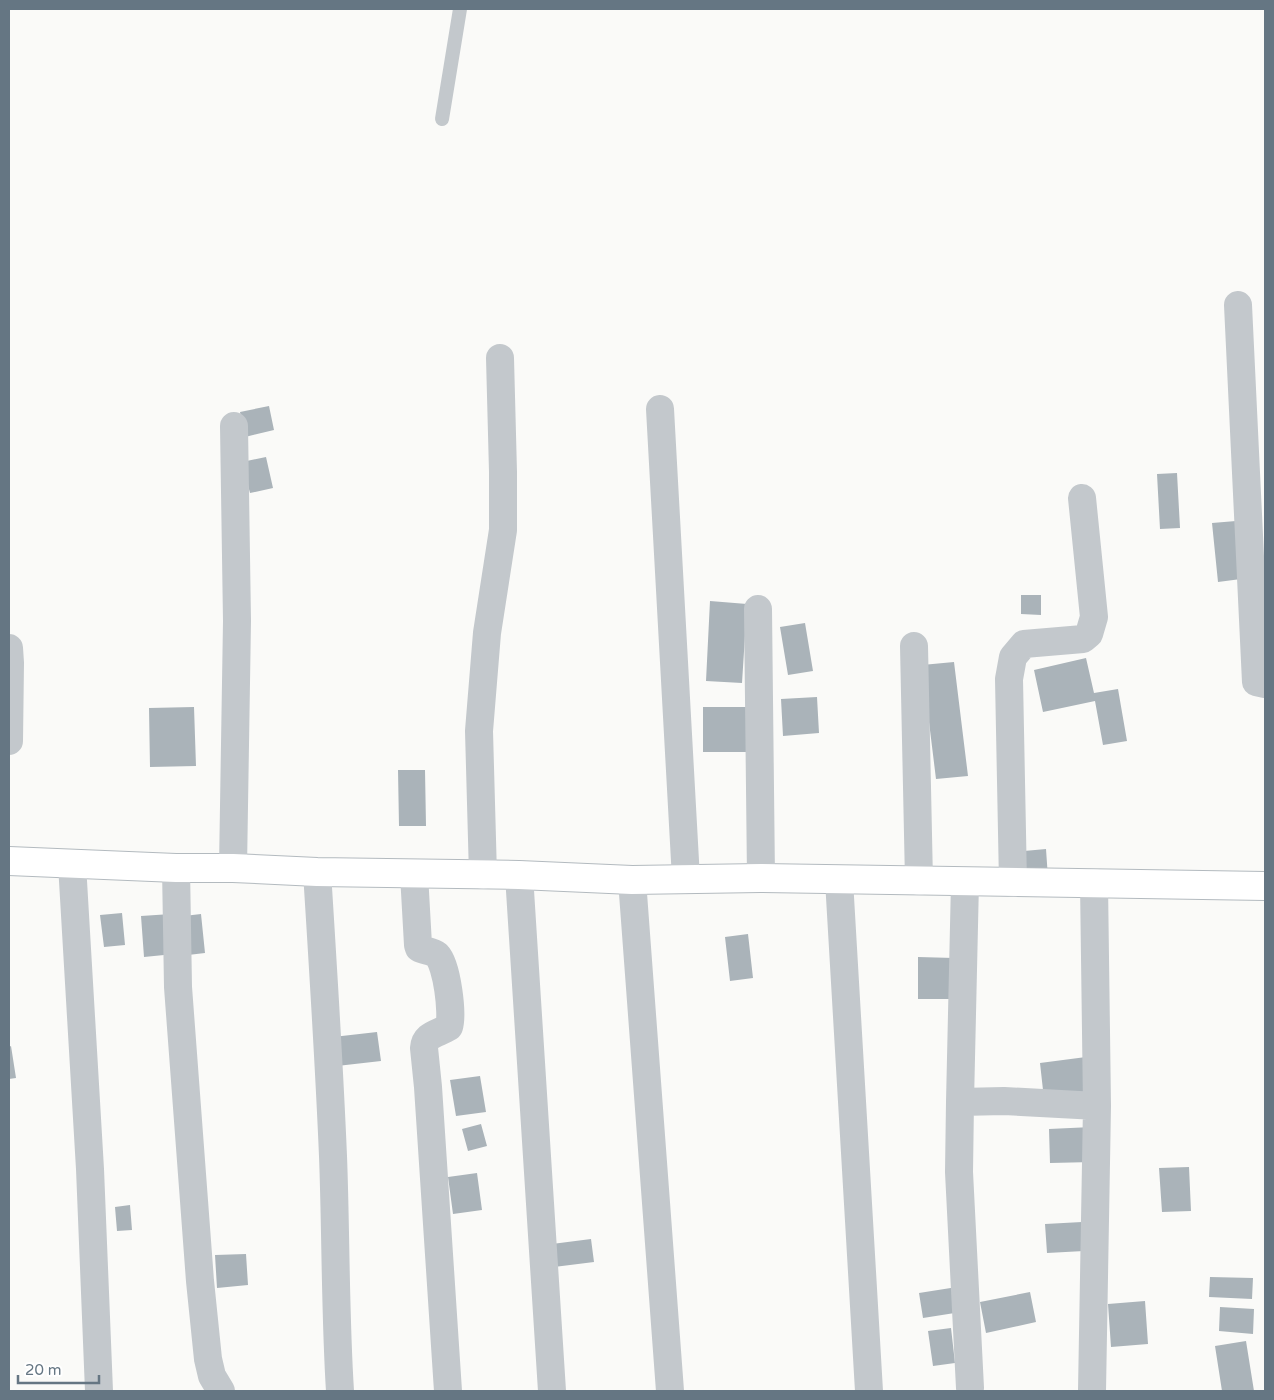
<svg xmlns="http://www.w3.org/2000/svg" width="1274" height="1400" font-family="'Varela Round',sans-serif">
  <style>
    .building { fill: #aab3b9 }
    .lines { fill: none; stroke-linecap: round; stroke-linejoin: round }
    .secondary-casing { stroke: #b3babf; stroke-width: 30 }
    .lane { stroke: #c3c8cc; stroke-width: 14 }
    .street { stroke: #c3c8cc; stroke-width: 28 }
    .secondary { stroke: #fff; stroke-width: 28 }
  </style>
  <rect width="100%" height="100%" fill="#fafaf8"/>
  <path class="building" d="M269 406 274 430 245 437 240 412Z
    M266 457 273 488 250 493 242 462Z
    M1177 473 1180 528 1160 529 1157 474Z
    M1236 521 1241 579 1218 582 1212 523Z
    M1021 595H1041V615L1021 614Z
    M710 601 747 604 742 683 706 681Z
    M805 623 813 671 788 675 780 627Z
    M1086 658 1094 693 1118 689 1127 741 1103 745 1095 701 1043 712 1034 670Z
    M954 662 968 776 936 779 922 665Z
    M817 697 819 733 783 736 781 699Z
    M194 707 196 766 150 767 149 708Z
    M703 707H746L747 752H703Z
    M398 770H425L426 826H399Z
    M1046 849 1048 878 1026 880 1024 851Z
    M122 913 125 945 104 947 100 915Z
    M171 914 174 954 144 957 141 916Z
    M201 914 205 953 188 955 184 916Z
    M748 934 753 978 730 981 725 937Z
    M918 957 954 958 953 999H918Z
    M377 1032 381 1061 337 1066 333 1037Z
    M11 1046 16 1078 9 1079V1047Z
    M1086 1057 1091 1094 1044 1099 1040 1063Z
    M480 1076 486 1112 456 1116 450 1080Z
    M481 1124 487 1146 468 1151 462 1129Z
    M1092 1127 1093 1162 1050 1163 1049 1129Z
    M1189 1167 1191 1211 1162 1212 1159 1168Z
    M477 1173 482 1210 453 1214 448 1177Z
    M130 1205 132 1230 117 1231 115 1207Z
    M1082 1222 1084 1251 1047 1253 1045 1224Z
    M591 1239 594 1262 554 1267 552 1244Z
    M246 1254 248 1285 217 1288 215 1255Z
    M1210 1277 1253 1278 1252 1299 1209 1297Z
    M957 1287 961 1312 923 1318 919 1293Z
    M1030 1292 1036 1322 986 1333 980 1302Z
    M1145 1301 1148 1344 1111 1347 1108 1304Z
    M1220 1307 1254 1309 1253 1334 1219 1331Z
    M951 1328 955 1363 933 1366 928 1331Z
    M1246 1341 1254 1391H1222L1215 1346Z"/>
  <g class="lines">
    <g class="secondary-casing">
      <path id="secondary" d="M9 861 176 868H233L317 872 519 875 632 880 761 878 1265 886"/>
    </g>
    <path class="lane" d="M442 119 460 9"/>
    <path class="street" d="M1238 305 1256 682 1265 684
      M660 409 686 879
      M758 609 761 878
      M914 646 919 881
      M9 648 10 663 9 741
      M72 864 90 1169 99 1391
      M176 868 178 987 200 1281 208 1359 212 1376 221 1391
      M233 868 237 621 234 426
      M317 872C323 966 329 1061 333 1156 336 1234 335 1313 340 1391
      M414 874 418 945 419 948C424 951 432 951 437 955 447 965 453 1014 449 1027 438 1034 425 1034 424 1048L428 1087 448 1391
      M483 875 479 731 487 633 503 530V472L500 358
      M519 875 552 1391
      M632 880 670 1391
      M839 880 869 1391
      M1013 883 1009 679 1013 657 1024 644 1083 639 1089 634 1094 617 1082 498
      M960 1102 965 882
      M970 1388 959 1172 960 1102 1004 1101 1097 1106
      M1092 1391 1097 1106 1094 883"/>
    <use href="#secondary" class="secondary"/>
  </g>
  <rect width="1274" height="1400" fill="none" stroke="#657683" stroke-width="20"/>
  <path d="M18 1375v8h81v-8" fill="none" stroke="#657683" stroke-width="2.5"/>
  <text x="25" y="1375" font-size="15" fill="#657683" stroke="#ffffff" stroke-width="4" paint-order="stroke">20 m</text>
</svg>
